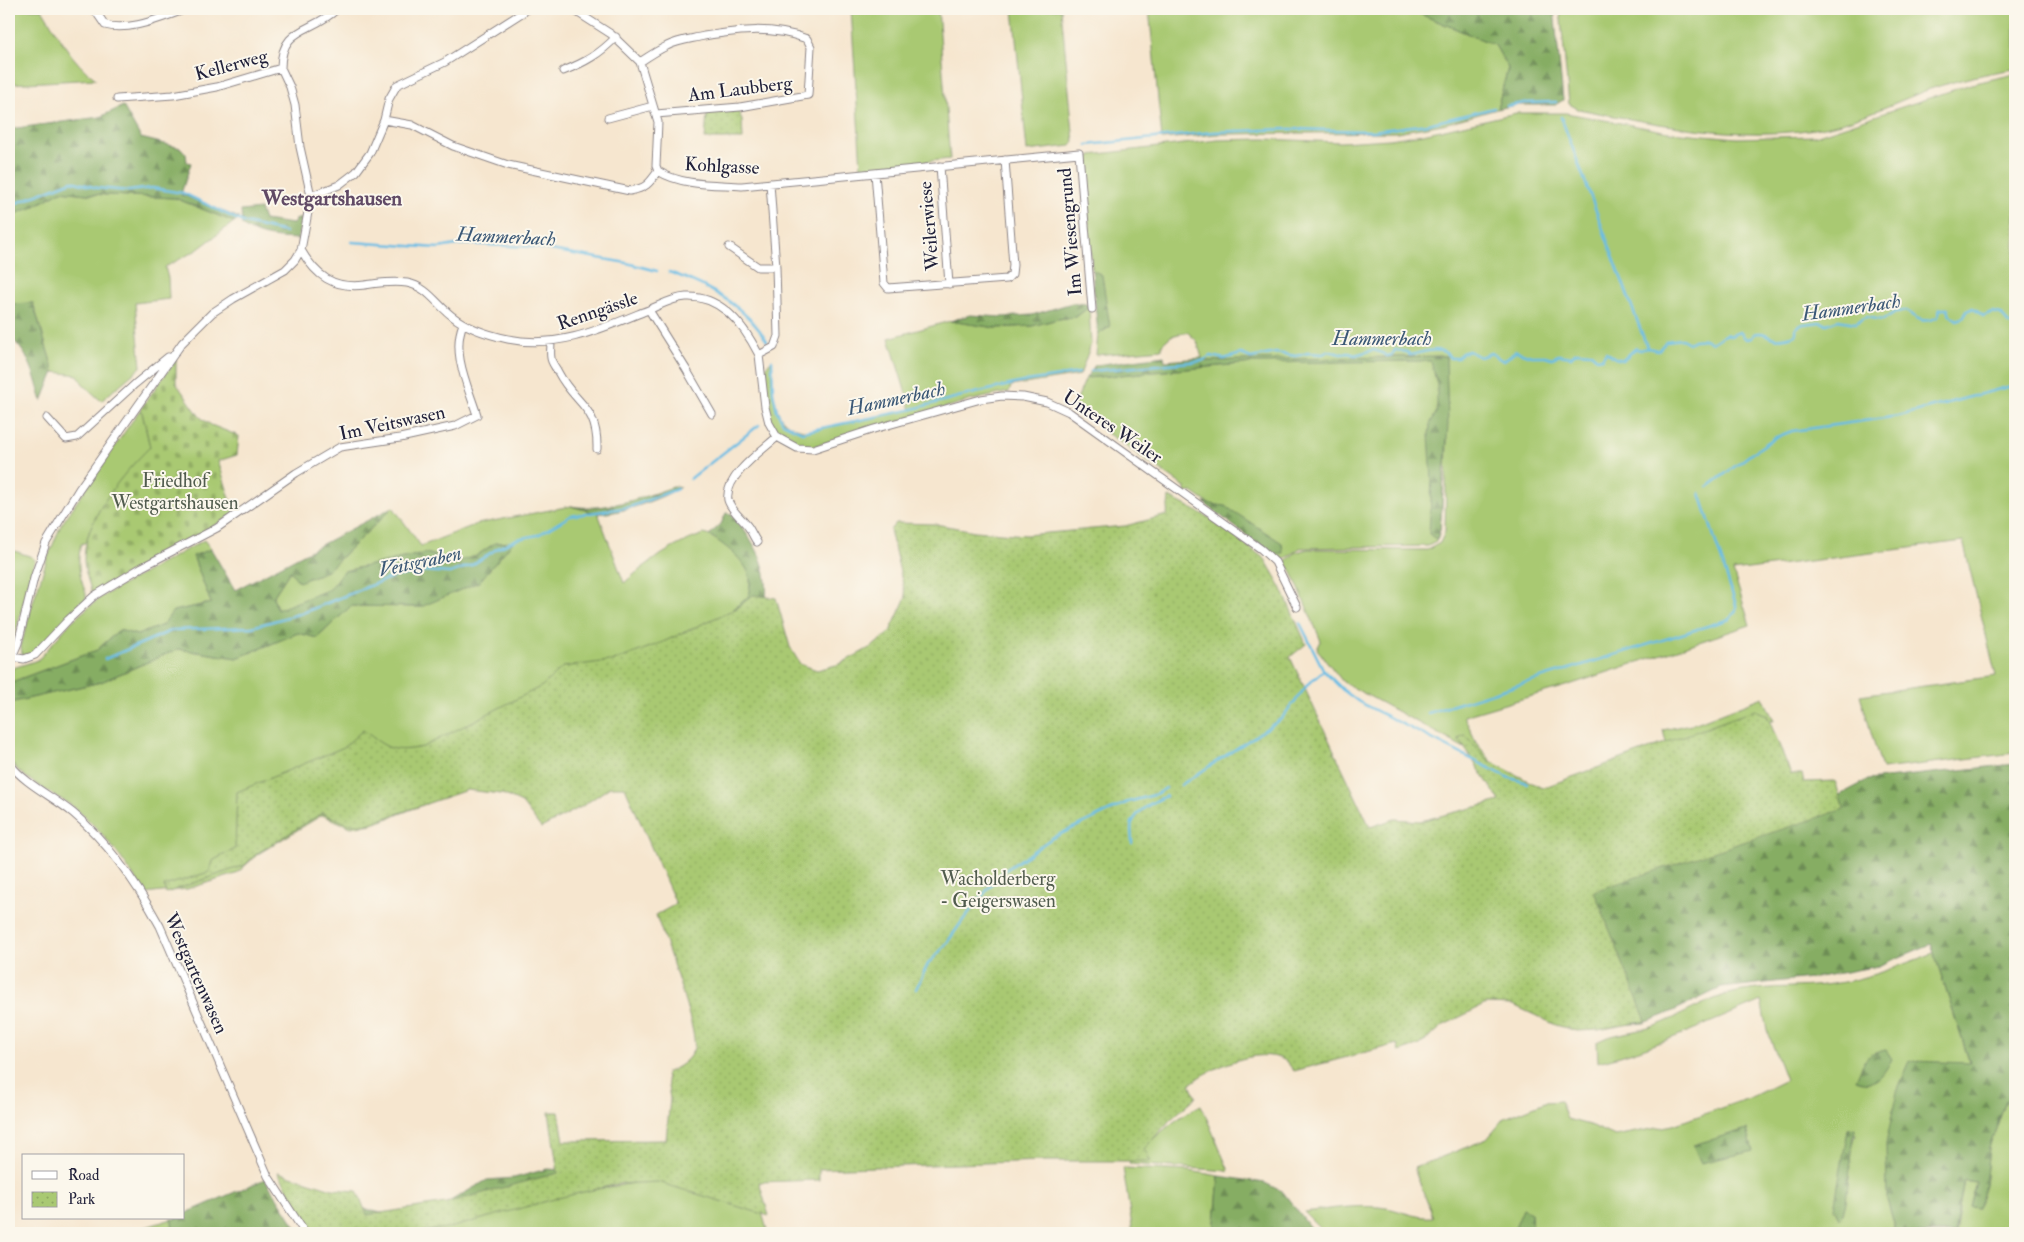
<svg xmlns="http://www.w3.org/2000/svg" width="2024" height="1242" font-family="'IM FELL Double Pica',serif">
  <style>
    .green { fill: #a9c972; stroke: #667656; fill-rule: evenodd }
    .forest { fill: url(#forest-firs); stroke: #546850 }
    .cemetery { fill: url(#cemetery-stones); stroke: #667656 }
    .park { fill: url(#park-dots); stroke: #667656 }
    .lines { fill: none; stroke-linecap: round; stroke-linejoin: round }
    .stream { stroke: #69bde5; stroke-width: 2.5 }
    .street-casing { stroke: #8c8485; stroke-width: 9 }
    .street { stroke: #fff; stroke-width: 7 }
    .labels { text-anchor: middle; stroke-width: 4; stroke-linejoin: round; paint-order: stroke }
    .street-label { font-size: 19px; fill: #22223b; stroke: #fbf7ec }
    .park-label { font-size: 19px; fill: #515c4e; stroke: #fbf7ec }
    .water-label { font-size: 20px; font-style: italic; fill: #3b5876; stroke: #fbf7ec }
    .quarter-label { font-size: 21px; font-weight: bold; fill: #614a66; stroke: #fbf7ec }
  </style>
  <defs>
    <pattern id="forest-firs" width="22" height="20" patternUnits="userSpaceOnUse" patternTransform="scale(1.25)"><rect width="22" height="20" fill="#86ad64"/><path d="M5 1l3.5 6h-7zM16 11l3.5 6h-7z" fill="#6d8c54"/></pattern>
    <pattern id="cemetery-stones" width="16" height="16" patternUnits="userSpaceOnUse" patternTransform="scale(1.25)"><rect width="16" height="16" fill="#a9c972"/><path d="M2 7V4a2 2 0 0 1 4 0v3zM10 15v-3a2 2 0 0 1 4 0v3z" fill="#91ac64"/></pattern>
    <pattern id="park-dots" width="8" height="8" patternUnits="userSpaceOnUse" patternTransform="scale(1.25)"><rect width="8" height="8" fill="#a9c972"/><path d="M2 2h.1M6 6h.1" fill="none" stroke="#91ac64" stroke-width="1.8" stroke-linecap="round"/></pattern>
  </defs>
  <rect width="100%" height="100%" fill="#fbf7ec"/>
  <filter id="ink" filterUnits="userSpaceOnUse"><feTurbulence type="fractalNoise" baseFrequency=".02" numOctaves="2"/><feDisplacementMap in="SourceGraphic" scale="10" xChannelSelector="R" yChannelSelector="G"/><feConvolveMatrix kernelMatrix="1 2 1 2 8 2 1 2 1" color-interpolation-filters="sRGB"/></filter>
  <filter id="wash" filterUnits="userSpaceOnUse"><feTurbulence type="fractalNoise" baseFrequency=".0096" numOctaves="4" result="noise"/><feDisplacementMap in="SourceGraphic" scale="20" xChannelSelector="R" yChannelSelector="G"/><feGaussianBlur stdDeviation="1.12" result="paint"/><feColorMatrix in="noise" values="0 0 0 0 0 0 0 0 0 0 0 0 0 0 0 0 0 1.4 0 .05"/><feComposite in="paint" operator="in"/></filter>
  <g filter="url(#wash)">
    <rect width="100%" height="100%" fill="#f6e6cf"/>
    <path class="green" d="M9 9H42C57 33 72 63 96 79L9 84Z
      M851 9H938L950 159 861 168Z
      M1013 9H1061L1074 142 1071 146 1027 151Z
      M1149 9H1408L1495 45 1508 68 1497 109 1443 124 1397 132 1218 134 1162 139Z
      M1560 9H2015V69C1986 73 1958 80 1930 89 1901 100 1872 114 1841 123 1760 146 1660 125 1578 109L1569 104Z
      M2015 74V753L1882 769 1860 695 1996 676 1963 541 1733 571 1750 625 1569 685 1464 716 1477 744 1494 764 1343 682 1317 649 1321 641 1291 570 1285 562 1296 552 1308 549 1427 550 1440 543 1445 532 1447 439 1440 530 1436 542 1428 546 1300 548 1280 562 1273 549 1192 492 1185 493V487L1104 431 1074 406 1086 378 1253 363 1446 360V356L1205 361 1202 358 1197 341 1187 332 1171 336 1162 344V349L1096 355 1098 334 1110 327 1092 270 1085 167 1091 155 1217 140 1264 139 1341 142 1390 139 1423 134 1516 113H1566L1669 132 1737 138 1815 136 1971 84Z
      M61 191 87 194 175 198 234 222 197 250 165 267 168 278 169 299 135 303 141 367 101 401 83 384 78 375 54 372 33 303 9 304V216L31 208Z
      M1089 307 1091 344 1080 375 1011 386 1009 392 968 401 811 447C763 439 769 411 766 371L767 365 771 361C772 377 772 410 785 422 791 427 799 429 807 431L911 410 889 338 950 321 996 328 1032 326 1058 319 1076 317Z
      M142 410 150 447C130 467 90 513 87 542L81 544C78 557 78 570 82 582 84 590 88 593 85 602L36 651 26 656 22 655 21 646 33 602 47 559 61 525 139 411Z
      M571 506 598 513 624 583C649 561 672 545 704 534 719 538 747 561 750 577 751 583 749 592 748 598L502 794 465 789 373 824 351 827 322 815 258 854 236 874 187 889 145 894C126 863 103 831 75 808 59 796 14 776 9 757 6 747 9 715 9 703L101 682 178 649 237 658 298 633 317 638 351 606 421 607 513 542 495 543 476 556 456 562 426 553 344 571 330 589 278 611 273 597 290 571H327L393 507 421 546 477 524Z
      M204 540 211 549 193 556 211 603 173 611 163 625 137 635 119 630 97 650 9 683 13 668 38 660 72 621 101 597Z
      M9 549 32 557 35 560 12 646 9 647Z
      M1763 697 1774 721 1754 720 1674 777 1663 730 1696 723Z
      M1934 953 1970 1064 1887 1200 1894 1223V1233H1532L1531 1213 1515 1228V1233H1325L1304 1212C1329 1209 1354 1205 1379 1207 1397 1208 1414 1219 1433 1217L1414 1168 1487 1139 1505 1118 1545 1102 1560 1101 1567 1119 1593 1126 1615 1136 1673 1125 1749 1098 1786 1080 1767 1030 1761 1001C1708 1023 1655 1048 1598 1062L1597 1042C1611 1033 1638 1032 1655 1026 1679 1017 1701 1003 1725 995 1758 985 1798 989 1832 984 1868 979 1900 965 1934 953ZM1848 1129 1856 1134 1850 1155 1843 1214Z
      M2006 1101 2015 1106V1233H1955L1964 1180 1976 1182 1969 1206 1978 1207 1985 1185 1989 1148Z
      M1201 1105 1229 1171 1130 1164 1129 1161C1152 1140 1173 1119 1201 1105Z
      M1123 1168 1190 1171 1219 1176 1214 1233H1133Z
      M653 1180 754 1186 768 1233H423L560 1195Z
      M172 1219 173 1233H126Z"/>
    <path class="forest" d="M1408 9H1554L1563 100 1555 105H1516L1497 109 1508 68 1495 45Z
      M123 106 141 138 181 148 186 154 187 162 191 163 181 194 239 218 234 222 175 198 87 194 61 191 31 208 9 216V129L100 117Z
      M260 209 264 220 293 224 297 218H302L298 239C278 238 258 238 242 225L241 211Z
      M1092 270 1102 275 1110 327 1098 334Z
      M33 303 54 372 42 401C33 373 32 357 9 336V304Z
      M1072 303 1086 304 1089 307 1076 317 1058 319 1032 326 996 328 950 321 970 315 1002 317 1032 315Z
      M1164 356 1165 361 1202 358 1205 361 1446 356 1448 424 1440 530 1437 540 1429 534 1432 480 1429 435 1430 424 1437 411V385L1431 361 1253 363 1086 378 1095 365Z
      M676 486 680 487C663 498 619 515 598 513 589 512 579 508 571 506 605 512 643 497 676 486Z
      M1204 503 1225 506 1282 543 1283 553 1271 554Z
      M393 507 327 571 299 582 290 571 273 597 277 610 330 589 344 571 426 553 456 562 476 556 495 543 513 542 479 582 421 607 351 606 317 638 298 633 237 658 178 649 101 682 9 703V683L97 650 119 630 137 635 163 625 173 611 211 603 193 556 211 549 235 590Z
      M726 513 732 514C754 543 769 561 766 600L730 612 748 597C749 592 751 583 750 578 747 561 723 544 709 535L721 524Z
      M2015 764V1106L2006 1101 1989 1148 1985 1185 1978 1207 1969 1206 1976 1182 1964 1180 1954 1233H1894V1223L1887 1200 1886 1144 1897 1091 1910 1061 1970 1063 1931 944 1878 966 1819 977 1721 988 1665 1015 1644 1023 1594 1027 1565 836 1830 800 1868 780Z
      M1886 1050 1892 1059C1883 1075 1876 1088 1856 1080 1864 1061 1865 1054 1886 1050Z
      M1855 1128 1846 1202 1843 1214 1839 1218 1834 1208 1848 1129Z
      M1747 1129 1753 1151 1701 1163 1693 1145Z
      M547 1169 565 1170V1183L375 1231 345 1204 385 1214 445 1204 487 1180 514 1178Z
      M1219 1176 1265 1183 1283 1192 1314 1233H1214Z
      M265 1179 300 1233H173L172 1219 184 1218V1214Z
      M1523 1209 1531 1213 1532 1233H1515V1228Z"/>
    <path class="cemetery" d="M176 360V383L200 417 211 425 239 436 237 455 218 461 235 514 92 593C89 583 84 570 84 559 85 518 122 474 150 447L141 408Z"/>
    <path class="park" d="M738 110 742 120 743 139H705L707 113Z
      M1169 497 1210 518 1265 559 1281 587 1306 644 1290 657 1370 827 1395 819 1420 821 1500 801 1458 738 1465 735 1488 760 1542 788 1755 710 1767 715 1791 774H1802L1804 782 1835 781 1844 809 1594 891 1646 1021 1598 1030 1577 1031 1556 1025 1513 1005 1486 1004 1444 1025 1420 1045 1399 1052 1397 1044 1294 1071C1291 1068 1288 1062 1284 1060 1259 1046 1211 1068 1190 1084L1196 1097 1170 1120 1144 1149 1151 1161H1041L819 1169V1180L759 1182 769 1216 658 1182 618 1184 558 1198 453 1227 414 1233H313L278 1172 332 1189 357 1191 367 1215 446 1203 558 1173 549 1112H559L564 1141 666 1140 670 1099 666 1073C678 1067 689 1062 694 1048 699 1033 663 936 656 915L676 904 625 787H610L581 807 541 828 522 803 502 794 467 790 367 824H349L322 813 256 854 245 865 166 893 164 886 209 872 212 861 235 849 237 792 344 747 363 730C388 749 392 753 423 747L542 686 563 667 617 660 663 642 737 608 753 595 776 598 790 647 800 664 817 670 840 664 873 646 890 632 906 597 890 530 896 523 935 524 975 531 1026 535 1125 526 1167 515Z"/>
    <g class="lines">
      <path class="stream" d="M1507 106 1524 103 1556 102
        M1561 117 1647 347
        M1087 145 1213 132 1289 129 1373 131 1428 124 1494 108
        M9 206 72 181 97 188 129 191 152 188 183 193 245 223 285 232
        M352 242 438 248 463 244 533 247 627 263 657 271
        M669 272C707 285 745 305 767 341
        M772 360 773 392 777 411 783 423 802 432 909 410 958 397 1027 381 1079 373
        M1091 371 1202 361 1211 356 1224 359 1241 354 1251 358 1276 353 1296 356 1308 353 1323 354 1329 351 1341 354 1349 353 1355 355 1373 350 1380 352 1387 356 1392 355 1395 350 1407 352 1410 355C1421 353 1444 344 1450 358H1457L1462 353 1469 351 1480 357 1491 353 1503 361 1516 351 1531 356H1545L1552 358 1559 355 1571 357 1576 352 1591 353 1598 359 1602 358 1606 352 1615 358 1623 360 1636 348 1639 350 1647 348 1659 350 1666 341 1682 339 1689 343 1694 340 1705 339 1712 343 1726 334 1730 336 1740 332 1746 339 1752 338 1754 334C1765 331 1766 336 1774 338 1782 340 1789 337 1796 335V328L1803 324 1820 322 1827 324 1838 320 1856 323 1865 317 1883 320 1895 312 1906 311C1918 320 1924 324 1938 317L1940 309H1948L1950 315 1957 320 1964 317 1966 311 1973 308 1983 316 1992 312 2001 314 2009 324H2015
        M690 479 759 425
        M1708 487 1751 454 1774 438 1792 431 1899 416 2015 385
        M1300 623 1324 671 1343 690 1359 702 1507 777 1527 783
        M105 659 173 630 252 627 302 613 392 577 425 571 450 573 472 565 498 548 517 539 538 535 570 516 630 507 677 489
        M1428 713 1730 619 1736 610V605L1700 493
        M1181 785 1281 719 1309 683 1323 671
        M1132 843C1132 837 1130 828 1132 823 1138 809 1153 802 1166 796
        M916 989 928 964 944 947 963 920 1000 874 1052 838 1128 802 1154 795 1166 788"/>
    </g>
  </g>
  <g filter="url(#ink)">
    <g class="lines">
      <g class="street-casing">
        <path id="street" d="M94 9 105 25C131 32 162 17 187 9
          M572 9 611 34 640 62 658 122 656 166 658 171
          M640 62C649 56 658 50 667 46 678 40 692 39 704 36 742 30 771 26 807 39L811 47 808 95 740 107 656 114
          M281 68C281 26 312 33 337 9
          M563 71C584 63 600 54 616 37
          M117 99 173 95 217 87 281 68 290 87 295 105 300 147 311 196
          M608 118 653 106
          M384 120 412 125 453 146 508 165 630 191C646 188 649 184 658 171 682 186 715 184 742 186L1079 153 1092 309
          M940 166 949 284
          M875 173 884 283 888 288 1007 279 1012 274 1013 265 1005 160
          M770 183 776 267 778 336 774 347 759 355 765 407 769 423 777 437 797 448 813 449 874 429 981 399 1002 396 1023 397 1047 402 1069 412 1261 549 1275 562 1297 607
          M729 247 758 267H776
          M301 250C316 276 333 289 365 285 379 283 392 281 407 283 428 287 436 304 452 316 467 328 489 335 508 339 556 349 599 330 643 312 657 307 671 298 686 297 722 295 745 327 759 355
          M649 310 686 369 712 414
          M551 342C551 347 550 353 551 358 551 362 556 368 558 372 575 405 598 405 597 449
          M47 418 66 439 77 437 135 384 168 357
          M757 542C754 538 752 533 749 528 743 519 731 511 728 500 724 477 761 451 777 437
          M12 657 24 659 35 655 68 620 94 596 142 567 217 528 296 473 340 447 400 438 455 426 477 415C468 386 451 353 463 324
          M9 664 18 643 34 578 46 543 79 489 182 343 212 313 233 299 285 270 295 260 301 250 311 196 339 185 356 172 370 153 384 120 389 99 397 85 445 62 528 9
          M9 763C25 784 52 796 73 813 110 844 137 884 160 926L268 1176 305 1233"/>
      </g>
      <use href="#street" class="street"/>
    </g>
  </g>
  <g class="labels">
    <g class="street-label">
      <text transform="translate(231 64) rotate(-15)" y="7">Kellerweg</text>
      <text transform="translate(740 88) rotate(-7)" y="7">Am Laubberg</text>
      <text transform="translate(722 165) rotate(3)" y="7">Kohlgasse</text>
      <text transform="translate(928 226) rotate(-95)" y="7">Weilerwiese</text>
      <text transform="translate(1069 232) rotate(-95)" y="7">Im Wiesengrund</text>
      <text transform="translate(597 310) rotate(-19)" y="7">Renngässle</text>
      <text transform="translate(392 422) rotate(-12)" y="7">Im Veitswasen</text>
      <text transform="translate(1113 426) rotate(34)" y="7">Unteres Weiler</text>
      <text transform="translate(197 973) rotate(66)" y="7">Westgartenwasen</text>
    </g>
    <g class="park-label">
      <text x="175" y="487">Friedhof<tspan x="175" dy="22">Westgartshausen</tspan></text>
      <text x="998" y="885">Wacholderberg<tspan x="998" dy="22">- Geigerswasen</tspan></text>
    </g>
    <g class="water-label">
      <text transform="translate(506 236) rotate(3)" y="7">Hammerbach</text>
      <text transform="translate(1851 307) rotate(-8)" y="7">Hammerbach</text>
      <text x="1382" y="345">Hammerbach</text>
      <text transform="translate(896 398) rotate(-12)" y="7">Hammerbach</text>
      <text transform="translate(420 561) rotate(-12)" y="7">Veitsgraben</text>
    </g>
    <g class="quarter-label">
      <text x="332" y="205">Westgartshausen</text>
    </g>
  </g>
  <rect width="2024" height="1242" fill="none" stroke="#fbf7ec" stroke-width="30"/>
  <rect x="22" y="1154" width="162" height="65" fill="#fbf7ec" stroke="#a4a2a5"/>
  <rect x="32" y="1171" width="25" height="8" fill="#ffffff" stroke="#a4a2a5"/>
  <text x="68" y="1180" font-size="15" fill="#22223b">Road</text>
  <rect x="32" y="1192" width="25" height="15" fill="url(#park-dots)" stroke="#a4a2a5"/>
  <text x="68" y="1204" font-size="15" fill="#22223b">Park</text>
</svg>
